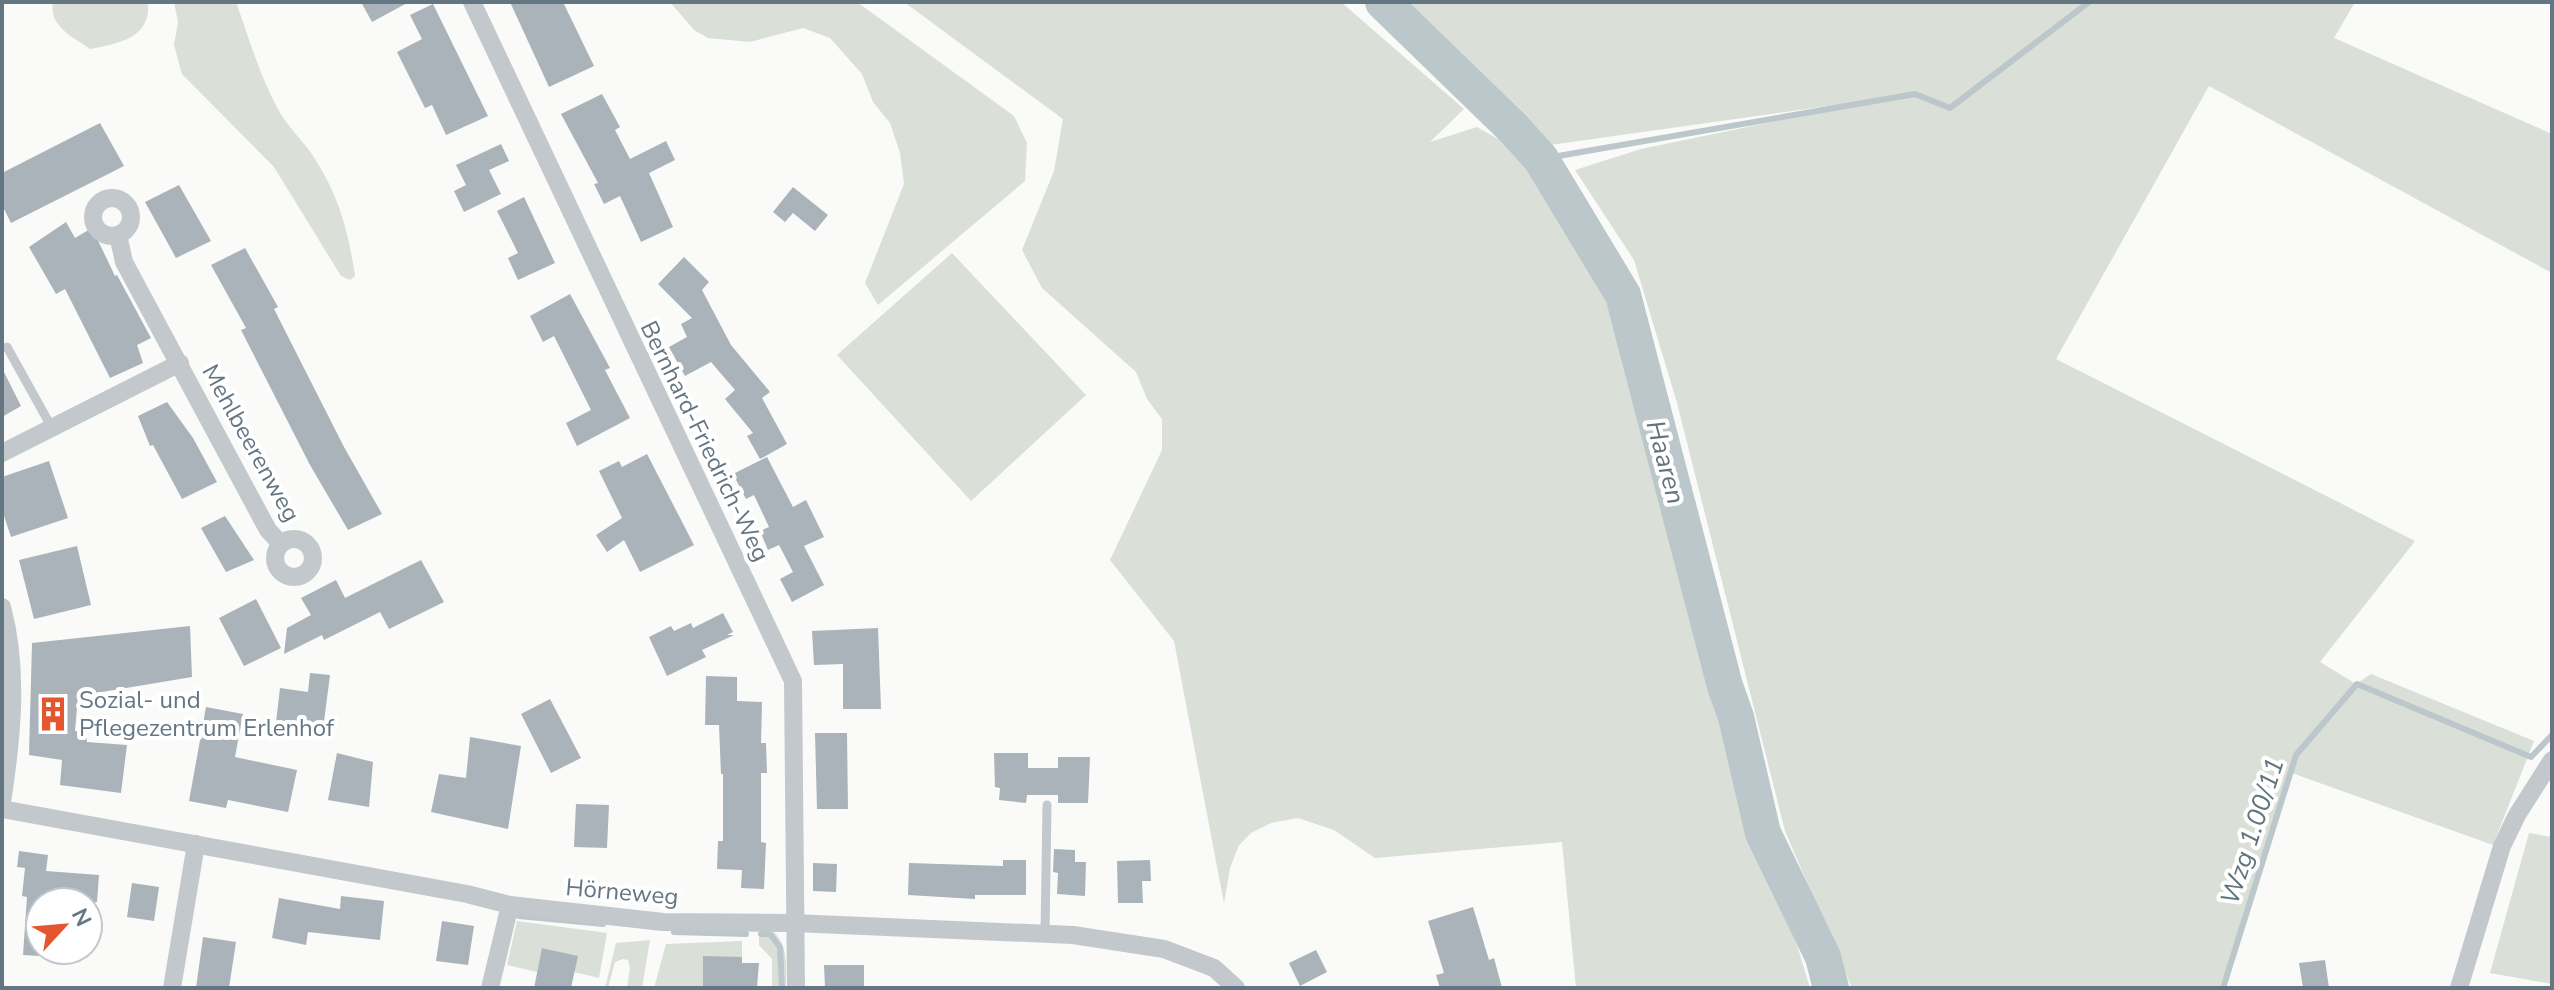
<svg xmlns="http://www.w3.org/2000/svg" width="2554" height="990" font-family="'Nunito Sans',sans-serif">
  <style>
    .green { fill: #dadfd7 }
    .lines { fill: none; stroke-linecap: round; stroke-linejoin: round }
    .stream { stroke: #bbc7cb; stroke-width: 6 }
    .river { stroke: #bbc7cb; stroke-width: 36 }
    .building { fill: #aab3b9 }
    .service { stroke: #c3c8cc; stroke-width: 9 }
    .minor { stroke: #c3c8cc; stroke-width: 18 }
    .labels { text-anchor: middle; stroke-width: 8; stroke-linejoin: round; paint-order: stroke }
    .street-label { font-size: 24px; fill: #657683; stroke: #fff }
    .poi-label { font-size: 24px; fill: #657683; stroke: #fff; text-anchor: start }
    .water-label { font-size: 26px; font-style: italic; fill: #60757c; stroke: #fff }
  </style>
  <rect width="100%" height="100%" fill="#fafaf8"/>
  <path class="green" d="M53 2H148C151 38 120 43 90 49 73 37 48 26 53 2Z
    M174 2H236C249 38 260 77 279 111 287 125 299 137 309 150 337 190 348 228 355 276L350 280 341 276 274 167 182 74 174 45 178 22Z
    M670 2H857L1014 116 1027 143 1025 181 878 305 865 283 904 184 900 153 890 123 873 102 862 74 830 38 803 28 750 42 708 38 694 30Z
    M904 2H1341L1464 109 1430 142 1477 127 1512 147 1541 183 1582 246 1612 316 1650 433 1747 829 1797 945 1810 988H1576L1562 842 1375 858 1334 830 1298 818 1271 823 1251 833 1239 845 1230 868 1224 903 1174 641 1110 560 1162 450V419L1147 399 1136 372 1042 288 1022 250 1054 171 1063 119Z
    M1402 2H2355L2334 38 2552 134V273L2209 86 2056 359 2415 541 2320 662 2356 684 2371 674 2534 741 2493 845 2289 772 2220 988H1852L1785 831 1677 403 1634 260 1575 170 1641 149 1893 97 1550 145 1446 40Z
    M952 253 1086 395 971 501 837 355Z
    M2529 833 2552 837V984L2490 973Z
    M517 921 607 933 599 978 574 972 577 956 543 948 537 972 507 965Z
    M759 930 774 932C789 948 786 967 786 988H763L772 987V959L759 945Z
    M650 940 642 988H627L630 968 628 960 623 959 615 962 608 988H605L616 943Z
    M742 941V957H703L749 988H654L666 944Z"/>
  <g class="lines">
    <path class="stream" d="M1541 159 1915 94 1950 108 2089 2
      M519 916 603 924
      M674 932 746 934
      M761 934H770L780 947 782 988
      M2223 988 2296 755 2357 684 2531 757 2552 735"/>
    <path class="river" d="M1383 2 1514 129 1541 159 1623 295 1725 686 1736 717 1763 833 1823 957 1831 988"/>
  </g>
  <path class="building" d="M361 2H409L372 22Z
    M510 2H563L594 66 549 87Z
    M433 4 488 116 446 135 432 105 425 108 397 52 422 39 410 15Z
    M602 94 620 127 615 130 630 159 666 141 675 160 649 173 673 227 641 242 620 196 604 204 594 184 598 183 561 114Z
    M100 123 124 166 11 223 2 205V173Z
    M501 144 509 161 489 170 501 194 464 212 454 191 466 185 456 165Z
    M179 185 211 241 176 258 145 202Z
    M793 187 828 215 815 231 793 213 785 222 773 212Z
    M524 197 555 263 518 280 508 258 518 253 497 211Z
    M66 222 75 238 92 228 115 276 117 275 151 338 137 345 143 363 110 378 65 289 56 294 29 247Z
    M245 248 278 307 274 309 344 447 382 514 348 530 310 465 241 330 246 328 211 265Z
    M684 257 709 282 702 290 731 345 770 392 762 398 787 444 760 459 747 436 753 433 725 399 735 390 711 362 685 376 669 347 687 337 681 324 692 318 658 284Z
    M570 294 610 368 605 370 630 418 577 446 566 423 591 410 554 336 543 342 530 316Z
    M2 368 21 406 2 417Z
    M167 402 193 438 217 482 182 499 153 445 150 446 138 416Z
    M647 454 694 545 640 572 624 540 607 552 596 535 622 518 599 471 619 461 622 467Z
    M767 457 793 507 806 500 824 537 804 546 824 585 792 602 780 579 793 572 779 545 768 550 760 531 769 527 754 495 746 499 733 474Z
    M49 461 68 518 11 537 2 510V477Z
    M225 516 254 560 226 572 201 528Z
    M77 546 91 605 34 619 19 560Z
    M421 560 444 602 389 629 380 612 324 640 322 635 284 654 287 628 311 615 301 598 336 580 345 598Z
    M256 599 281 648 244 666 219 618Z
    M723 613 733 632 727 635H734L702 650 706 657 667 676 649 637 671 626 674 631 691 623 693 628Z
    M190 626 192 677 78 696 75 731 86 733 87 742 127 745 121 793 60 785 62 760 29 755 32 643Z
    M878 628 881 709H843V664L814 665 812 631Z
    M310 673 330 675 322 737 275 731 280 688 308 692Z
    M706 676 737 677V701L762 702 761 743H766L767 773H761V842L766 843 764 889 741 888 742 870 717 869 718 841H723V774H721L719 725H705Z
    M550 699 581 758 551 773 521 714Z
    M206 707 243 714 235 757 297 770 288 812 228 800 226 808 189 801Z
    M815 733H847L848 809H817Z
    M470 737 521 746 508 829 431 812 439 774 466 778Z
    M337 753 373 762 369 807 328 800Z
    M994 753H1028V768H1058V757H1090L1088 803H1058V795H1027L1026 803 999 800 1000 788 995 787Z
    M576 804 609 805 607 848 574 847Z
    M1054 849 1075 850V862H1086L1085 896 1057 894 1058 873 1053 872Z
    M19 851 48 855 46 871 99 875 97 902H40V956L23 955 27 897 22 896 25 868 17 867Z
    M1003 860H1026V895H975V899L908 895 909 863 1003 866Z
    M1150 860 1151 881H1142L1143 903H1118L1117 861Z
    M813 863 837 864 836 892 813 891Z
    M132 883 159 887 154 921 127 917Z
    M341 896 384 901 380 940 308 932 306 945 272 938 279 898 340 909Z
    M1473 907 1489 960 1494 958 1502 988H1440L1436 975 1444 973 1428 921Z
    M442 921 474 926 468 965 436 961Z
    M203 937 236 942 229 988H196Z
    M542 948 578 956 571 988H534Z
    M1316 950 1327 972 1300 986 1289 963Z
    M703 956 742 957V963H759L757 987 703 986Z
    M2325 960 2329 988H2303L2299 963Z
    M824 965H864V988H825Z"/>
  <g class="lines">
    <path class="service" d="M7 347 52 428
      M1045 934 1047 805"/>
    <path class="minor" d="M472 2 793 681 796 988
      M93 217a19 19 0 1 1 38 0a19 19 0 1 1-38 0Z
      M118 235 124 262 268 530 281 544
      M2 453 180 363
      M275 558a19 19 0 1 1 38 0a19 19 0 1 1-38 0Z
      M2 607C19 670 12 738 2 802
      M2 809 467 894 510 905 663 922 794 923 1073 935 1164 949 1214 968 1236 988
      M172 988 196 844
      M490 988 510 905
      M2459 988 2502 846 2517 815 2552 760"/>
  </g>
  <defs>
    <g id="building-bare" transform="scale(2.76)"><path d="M-4-6H4V6H1V3H-1V6H-4ZM-2.5-4.3h1.7v1.8h-1.7ZM.8-4.3h1.7v1.8H.8ZM-2.5-1h1.7V.8h-1.7ZM.8-1h1.7V.8H.8Z" fill="#e4572e" stroke="#fff" stroke-width="2.5" paint-order="stroke"/></g>
  </defs>
  <g fill-rule="evenodd">
    <use href="#building-bare" x="53" y="714"/>
  </g>
  <g class="labels">
    <g class="street-label">
      <text transform="translate(705 441) rotate(64)" y="8">Bernhard-Friedrich-Weg</text>
      <text transform="translate(251 443) rotate(61)" y="8">Mehlbeerenweg</text>
      <text transform="translate(622 892) rotate(5)" y="8">Hörneweg</text>
    </g>
    <g class="poi-label">
      <text x="79" y="708">Sozial- und<tspan x="79" dy="28">Pflegezentrum Erlenhof</tspan></text>
    </g>
    <g class="water-label">
      <text transform="translate(1666 462) rotate(75)" y="9">Haaren</text>
      <text transform="translate(2252 831) rotate(-72)" y="9">Wzg 1.00/11</text>
    </g>
  </g>
  <rect width="2554" height="990" fill="none" stroke="#657683" stroke-width="8"/>
  <g transform="translate(64 926) rotate(64)"><circle r="38" fill="#ffffff" stroke="#c1c8cd" stroke-width="2"/>
  <path d="M0-6L14 30L0 20L-14 30Z" fill="#e4572e"/>
  <text y="-12" font-size="22" font-weight="bold" text-anchor="middle" fill="#657683">N</text>
  </g>
</svg>
